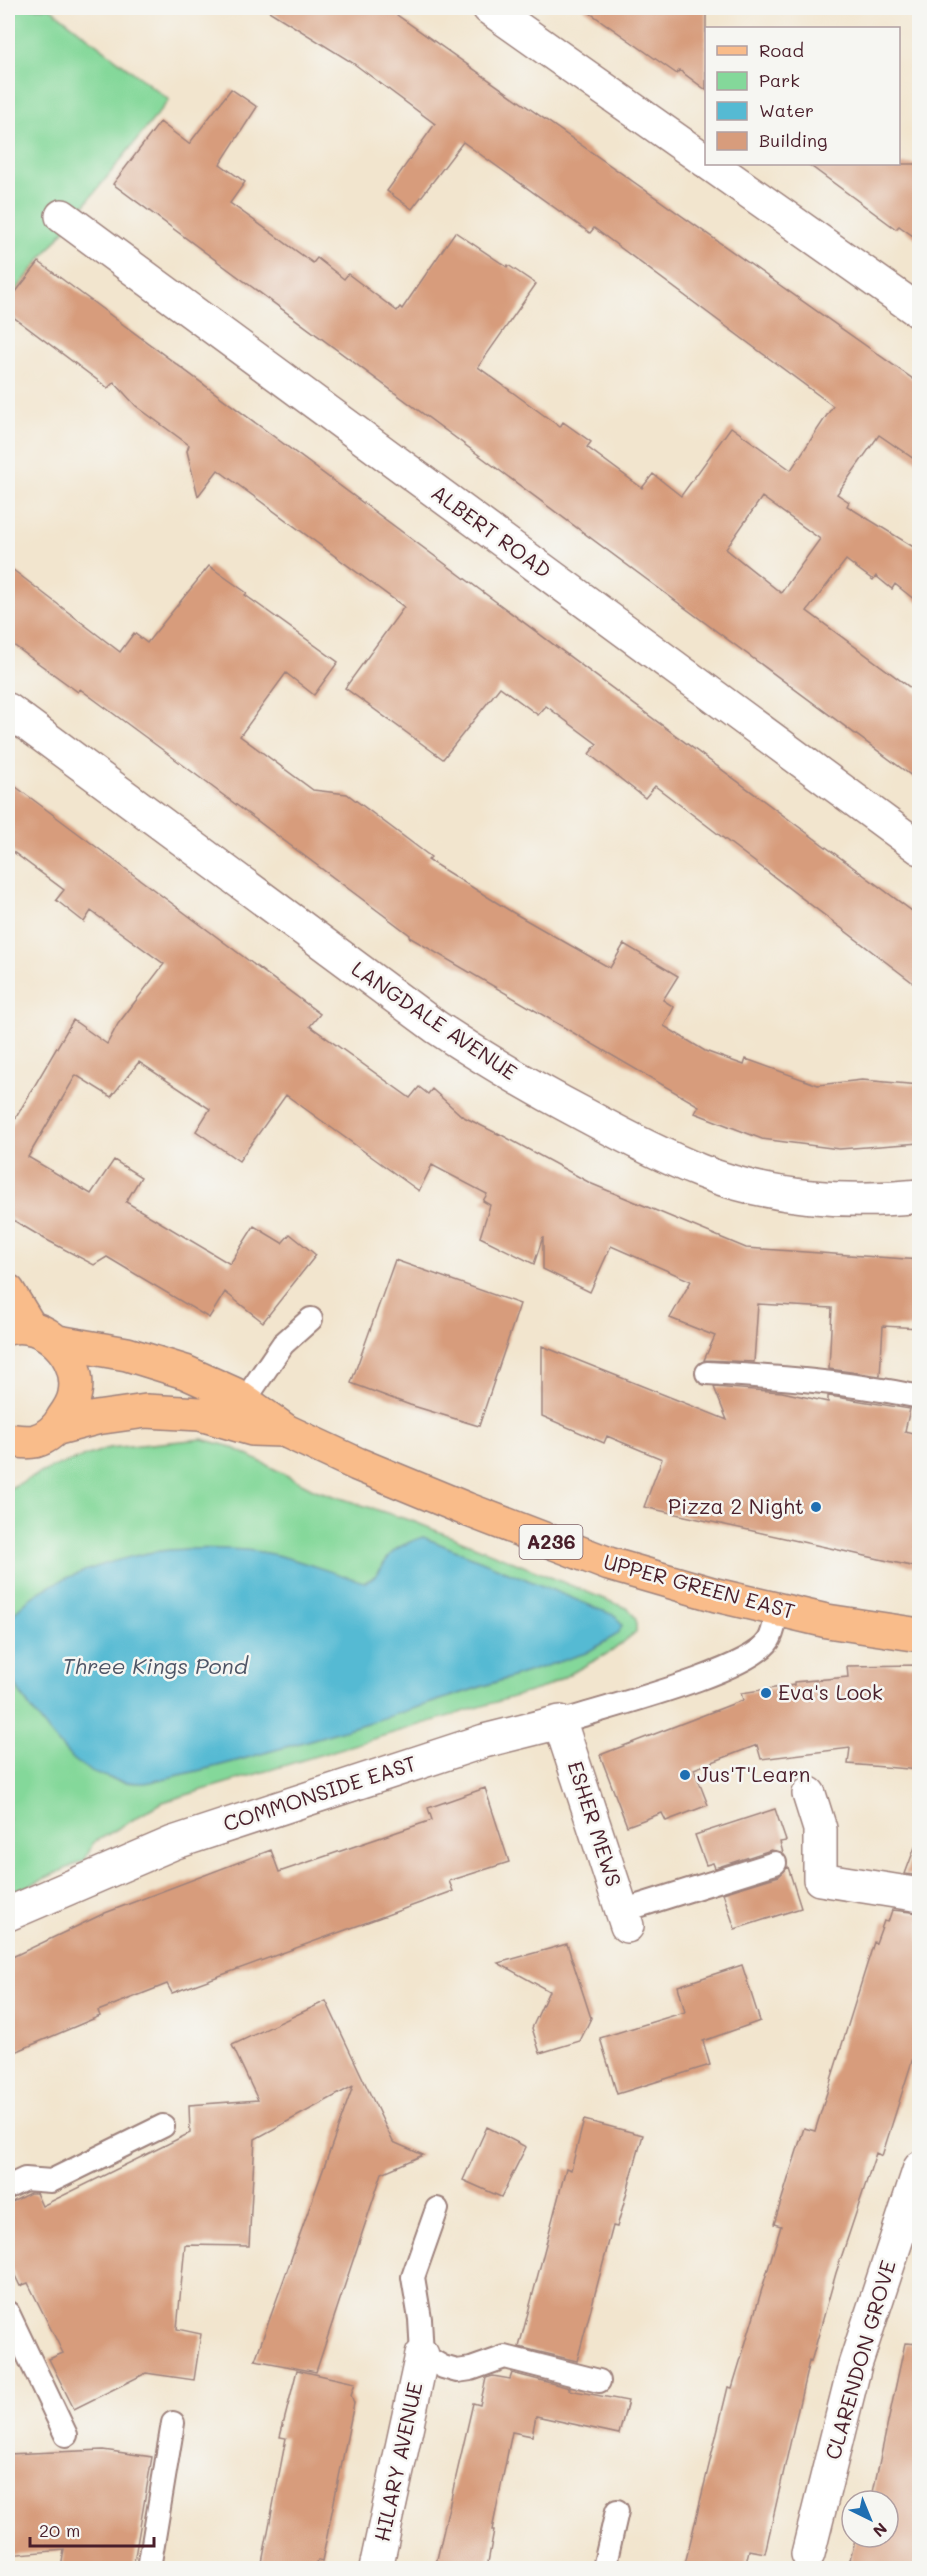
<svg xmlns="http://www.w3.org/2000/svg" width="927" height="2576" font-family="Mali,sans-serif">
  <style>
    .green { fill: #84d89a; stroke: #677c62; stroke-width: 1.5 }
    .water { fill: #55bad3; stroke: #506c7f; stroke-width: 1.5 }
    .building { fill: #d79c7c; fill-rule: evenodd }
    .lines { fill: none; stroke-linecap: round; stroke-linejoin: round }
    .lane-casing { stroke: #9e827c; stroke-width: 26 }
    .street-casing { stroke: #9e827c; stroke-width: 36 }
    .primary-casing { stroke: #9e827c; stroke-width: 36 }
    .lane { stroke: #fff; stroke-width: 22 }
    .street { stroke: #fff; stroke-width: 33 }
    .primary { stroke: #f9bc8a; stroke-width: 33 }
    .poi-dot { fill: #1f6fb2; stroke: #f6f6f2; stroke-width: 2 }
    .labels { text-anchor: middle; stroke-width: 5; stroke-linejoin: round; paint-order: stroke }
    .shield { fill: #f6f6f2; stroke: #7e6067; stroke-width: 1.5 }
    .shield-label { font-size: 20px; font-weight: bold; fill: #4a1f2b }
    .street-label { font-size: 21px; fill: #4a1f2b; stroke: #f6f6f2 }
    .poi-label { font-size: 21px; fill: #4a1f2b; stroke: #f6f6f2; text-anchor: start }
    .water-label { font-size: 22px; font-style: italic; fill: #4e5566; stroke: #f6f6f2 }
  </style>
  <rect width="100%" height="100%" fill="#f6f6f2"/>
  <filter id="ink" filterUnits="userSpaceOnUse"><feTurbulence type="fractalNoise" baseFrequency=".0167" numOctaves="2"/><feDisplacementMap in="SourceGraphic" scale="12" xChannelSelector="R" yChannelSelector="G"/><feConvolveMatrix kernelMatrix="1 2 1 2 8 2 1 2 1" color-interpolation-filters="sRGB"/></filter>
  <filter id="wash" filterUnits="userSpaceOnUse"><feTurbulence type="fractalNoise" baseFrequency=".008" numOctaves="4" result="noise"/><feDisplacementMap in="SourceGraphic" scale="24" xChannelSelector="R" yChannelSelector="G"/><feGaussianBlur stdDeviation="1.35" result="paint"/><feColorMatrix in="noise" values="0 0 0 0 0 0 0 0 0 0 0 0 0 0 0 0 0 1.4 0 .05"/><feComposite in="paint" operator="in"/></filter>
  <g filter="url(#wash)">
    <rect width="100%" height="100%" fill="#f2e5ce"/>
    <path class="green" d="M8 8H50L169 100 8 300Z
      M202 1439 232 1447 315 1490 415 1522 629 1609 636 1619V1632L612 1651 546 1687 163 1802 93 1843 85 1860 8 1895V1489L53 1467 109 1448Z"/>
    <path class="water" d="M423 1537 616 1616 622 1625 618 1634 586 1653C475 1689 363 1726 250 1757 224 1765 198 1771 171 1777 161 1779 149 1784 139 1783 120 1783 95 1775 78 1763 61 1750 12 1688 8 1668 6 1659 6 1627 10 1620 31 1581 127 1554 169 1550 194 1548 221 1548 245 1550 286 1553 326 1572 365 1582 380 1577 382 1563 392 1553 400 1545 412 1541 423 1537Z"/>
    <g id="blocks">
      <path class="building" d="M264 8H387L920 384V463L879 435 837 494 849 502 847 506 920 551V604L895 584 892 589 876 576 873 580 846 560 807 611 920 695V782L113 184 160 122 189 144 231 89 257 107 220 164 245 182 230 203 313 263 317 258 344 279 348 274 397 311 400 307 402 309 455 232 507 267 508 265 536 284 478 367 560 427 563 422 591 442 587 447 642 488 653 474 681 496 731 427 791 470 833 406 594 228 590 233 463 142 412 209 387 191 435 124 353 63ZM762 497 820 539 781 593 726 549Z
        M583 8H706V90L679 70 677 74Z
        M808 164H920V241L899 226 896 229Z
        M39 262 920 917V988L655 786 645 798 589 754 597 744 546 706 538 715 500 687 443 759 345 688 404 607 218 470 198 496 187 451 189 445 136 406 114 382 108 388 8 313V302Z
        M8 566 120 652 134 633 147 643 209 566 247 593 245 595 338 662 314 695 286 673 240 736 313 790 347 794 431 857 428 860 512 912 610 968 624 944 678 976 663 1000 674 1007 664 1026 705 1051 744 1065 746 1059 818 1085 862 1080 920 1085V1143L839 1149 762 1139 695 1113 699 1106 409 937 410 935 175 759 80 689 78 692 8 641Z
        M8 781 320 1014 310 1026 410 1098 419 1087 428 1094 432 1089 462 1116 498 1134V1133L592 1184 746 1248 920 1260V1328L883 1326 880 1376 829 1369 832 1308 758 1304 754 1362 704 1360 715 1336 670 1318 691 1281 611 1246 590 1292 543 1269V1237L534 1264 480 1237 490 1205 483 1201 487 1194 432 1165 419 1191 286 1095 239 1161 196 1131 210 1109 139 1062 111 1097 76 1075 28 1157 91 1194 114 1160 141 1177 126 1202 230 1264 254 1226 282 1243 290 1234 316 1255 263 1322 225 1292 209 1318 107 1257 94 1265 45 1239 8 1217V1131L73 1020 107 1044 118 1024 164 964 91 911 84 922 56 900 64 890 8 848Z
        M395 1260 520 1304 479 1426 410 1405 351 1383Z
        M542 1346 727 1420 714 1387 782 1392 828 1402V1396L836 1397 910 1409 905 1431 920 1435V1568L644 1507 662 1459 607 1436 604 1443 542 1416Z
        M920 1665V1770L848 1764 850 1748 761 1759 757 1745 694 1769 708 1805 666 1821 662 1813 627 1826 600 1755 743 1700 741 1693 794 1685V1682L848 1677 847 1666Z
        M485 1788 509 1862 449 1881 453 1891 172 1993 167 1984 98 2011 100 2016 8 2055V1959L105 1913 271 1850 279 1872 432 1820 428 1808Z
        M775 1809 786 1841 780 1842 783 1853 771 1850 715 1868 713 1863 706 1865 695 1835Z
        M915 1847H920V1876L905 1874Z
        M788 1867 801 1908 735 1929 723 1893 779 1876Z
        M892 1910 920 1913V2036L882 2156 876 2153 836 2273 811 2362 809 2361 765 2553 749 2550 745 2568H684L728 2387 732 2388 781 2226 774 2224 804 2128 815 2131 874 1942 876 1943 884 1921 888 1922Z
        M567 1944 591 2018 580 2041 540 2053 532 2028 549 1991 498 1963Z
        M742 1965 760 2021 703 2041 710 2065 617 2094 600 2038 685 2012 678 1986Z
        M326 2001 393 2142 423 2155 382 2173 316 2372 255 2360 353 2086 255 2139 249 2246 185 2245 177 2329 201 2334 194 2380 146 2373 74 2409 49 2359 63 2353 28 2283 20 2286 8 2261V2204L30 2193H36L42 2206 190 2133 189 2105 258 2100 232 2045Z
        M584 2120 643 2135 617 2227 613 2226 577 2361 519 2347 566 2168 571 2170Z
        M487 2127 526 2147 501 2197 463 2180Z
        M905 2343 920 2344V2568H848L856 2537H888V2501H865L866 2496 872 2497Z
        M297 2370 355 2383 351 2395 354 2403 322 2561 318 2560 316 2568H261L286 2438 280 2437Z
        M512 2373 570 2388 569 2390 628 2401 619 2434 536 2416 532 2436 512 2432 492 2530H494L487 2568H435L473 2403 480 2405 486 2378 493 2376 510 2379Z
        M103 2450 152 2457 133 2568H61L64 2550 8 2555V2454Z"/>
    </g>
  </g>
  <g filter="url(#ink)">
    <use href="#blocks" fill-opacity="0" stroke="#9e827c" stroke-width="1.5"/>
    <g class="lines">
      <g class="lane-casing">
        <path id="lane" d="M707 1373C777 1377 846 1382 915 1396L920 1399
          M244 1401 283 1344 311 1319
          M560 1722C600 1709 750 1672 769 1640 774 1632 775 1619 778 1610
          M622 1911 775 1863
          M8 2187 25 2179 51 2181 163 2126
          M437 2209 413 2277 420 2319 422 2355 443 2367 457 2371 471 2369 505 2357 599 2381
          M8 2313 66 2435
          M149 2568 173 2423
          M604 2568 617 2511"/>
      </g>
      <g class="street-casing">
        <path id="street" d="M489 8 706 161
          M710 164 920 312
          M62 216 920 848
          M8 710 436 1027C484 1059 533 1088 585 1115 622 1135 660 1155 700 1171 768 1198 847 1204 920 1196
          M809 1794 820 1829V1879L920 1895
          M8 1914 173 1843 484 1741 560 1722 627 1926
          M808 2554 855 2365 920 2168
          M376 2568 422 2355"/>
      </g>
      <g class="primary-casing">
        <path id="primary" d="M8 1291 30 1327
          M8 1328C44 1318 82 1357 75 1393 74 1402 68 1411 63 1418 58 1428 47 1438 35 1441 26 1443 16 1441 8 1440
          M58 1342 127 1354 185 1372 234 1394 286 1431 357 1464 466 1509 609 1564 716 1595 827 1621 920 1635
          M58 1428 96 1418 146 1411 200 1414 252 1429 281 1430"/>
      </g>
      <use href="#lane" class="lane"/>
      <use href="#street" class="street"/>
      <use href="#primary" class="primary"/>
    </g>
  </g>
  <g class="poi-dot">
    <circle cx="816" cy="1507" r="6"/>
    <circle cx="766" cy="1693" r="6"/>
    <circle cx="685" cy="1775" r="6"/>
  </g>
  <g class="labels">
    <rect class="shield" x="519.5" y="1525" width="63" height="34" rx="4.5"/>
    <g class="shield-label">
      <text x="551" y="1549">A236</text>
    </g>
    <g class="street-label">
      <text transform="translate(491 532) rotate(36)" y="7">ALBERT ROAD</text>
      <text transform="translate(434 1021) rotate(34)" y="7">LANGDALE AVENUE</text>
      <text transform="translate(699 1587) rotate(15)" y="7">UPPER GREEN EAST</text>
      <text transform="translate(320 1794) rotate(-18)" y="7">COMMONSIDE EAST</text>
      <text transform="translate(594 1824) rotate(72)" y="7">ESHER MEWS</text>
      <text transform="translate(861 2360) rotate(-74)" y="7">CLARENDON GROVE</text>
      <text transform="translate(399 2462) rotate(-78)" y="7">HILARY AVENUE</text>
    </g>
    <g class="poi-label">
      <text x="804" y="1514" text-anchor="end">Pizza 2 Night</text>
      <text x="778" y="1700">Eva's Look</text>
      <text x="697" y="1782">Jus'T'Learn</text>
    </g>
    <g class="water-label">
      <text x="155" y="1674">Three Kings Pond</text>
    </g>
  </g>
  <rect width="927" height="2576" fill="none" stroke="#f6f6f2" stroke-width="30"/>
  <rect x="705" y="27" width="195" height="138" fill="#f6f6f2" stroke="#b1a0a2" stroke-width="1.5"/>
  <rect x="717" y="46" width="30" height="9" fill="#f9bc8a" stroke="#b1a0a2" stroke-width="1.5"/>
  <text x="759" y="57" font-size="18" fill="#4a1f2b">Road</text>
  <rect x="717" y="72" width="30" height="18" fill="#84d89a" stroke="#b1a0a2" stroke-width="1.5"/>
  <text x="759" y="87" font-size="18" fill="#4a1f2b">Park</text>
  <rect x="717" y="102" width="30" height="18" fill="#55bad3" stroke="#b1a0a2" stroke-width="1.5"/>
  <text x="759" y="117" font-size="18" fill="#4a1f2b">Water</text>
  <rect x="717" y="132" width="30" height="18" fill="#d79c7c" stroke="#b1a0a2" stroke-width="1.5"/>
  <text x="759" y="147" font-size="18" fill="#4a1f2b">Building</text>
  <g transform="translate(870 2519) rotate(137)"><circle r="28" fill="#f6f6f2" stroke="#b1a0a2" stroke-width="1.5"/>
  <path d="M0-4.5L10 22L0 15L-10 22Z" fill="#1f6fb2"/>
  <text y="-9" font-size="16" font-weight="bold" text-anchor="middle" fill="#4a1f2b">N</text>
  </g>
  <path d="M30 2537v9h124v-9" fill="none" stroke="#4a1f2b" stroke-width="3"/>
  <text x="39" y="2537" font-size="18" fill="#4a1f2b" stroke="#f6f6f2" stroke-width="4.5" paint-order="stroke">20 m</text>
</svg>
